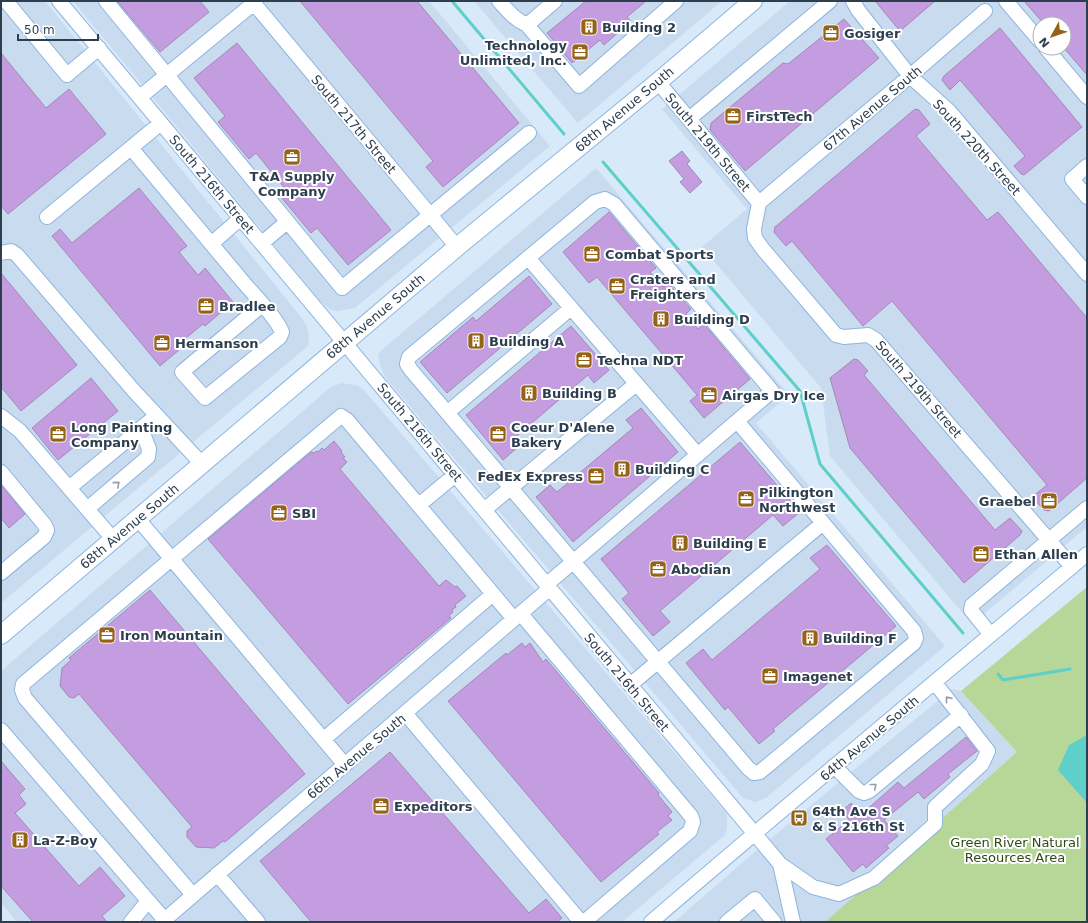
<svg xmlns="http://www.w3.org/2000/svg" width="1088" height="923" font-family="'DejaVu Sans',sans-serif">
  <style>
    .built { fill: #c9dbef; fill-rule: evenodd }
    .green { fill: #b6d798 }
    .water { fill: #5fcfc9 }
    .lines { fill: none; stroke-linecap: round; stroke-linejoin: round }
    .stream { stroke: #5fcfc9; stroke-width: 3 }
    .building { fill: #c49de0; stroke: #a489b8 }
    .minor-casing { stroke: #8eb5df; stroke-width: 16 }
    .major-casing { stroke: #8eb5df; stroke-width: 20 }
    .minor { stroke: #fff; stroke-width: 14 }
    .major { stroke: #fff; stroke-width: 18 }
    .oneway { stroke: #969ea7 }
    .labels { text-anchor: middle; stroke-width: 4; stroke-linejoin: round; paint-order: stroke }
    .poi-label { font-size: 13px; font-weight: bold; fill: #2d3e4f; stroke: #fff; text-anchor: start }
    .street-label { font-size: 13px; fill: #2d3e4f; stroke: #fff }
    .park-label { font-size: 13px; fill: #314816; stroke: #fff }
  </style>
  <rect width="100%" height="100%" fill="#d8e9fa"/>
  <path class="built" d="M1 1H45L301 317 306 324 309 336 308 346 1 603Z
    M73 1H429L550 146 355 308 338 311 331 310 322 303Z
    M474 1H722L578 123Z
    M790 1H1087V527L972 624 830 456 821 388 702 247 747 209 662 109ZM1040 24H1064V48H1040Z
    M596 168 789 395 756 423 945 646 766 798 755 802 743 798 385 377 380 365 378 354 383 349Z
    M342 383 356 385 364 390 727 814V828L725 835 622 922H17L1 903V671L331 387Z
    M952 689 961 691 1017 752 825 922H674L757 850Z"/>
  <path class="green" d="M1087 587V922H825L1017 752 961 691Z"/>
  <path class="water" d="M1087 735V803L1058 770 1069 745Z"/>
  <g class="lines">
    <path class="stream" d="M452 1 564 134
      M603 162 800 391 820 464 963 633
      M998 674 1003 680 1070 669"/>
  </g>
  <path class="building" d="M117 1H200L209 12 160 52Z
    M300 1H417L519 123 443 187 426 167 433 161Z
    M586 1H646L627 17 631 21 604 45 600 40 572 63 547 33Z
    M875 1H935L900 31Z
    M1024 1H1087V75L1064 48V24H1044Z
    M844 19 879 58 745 171 710 130 711 123 783 63 788 64Z
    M1000 28 1082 127 1024 175 1021 174 1014 166 1025 156 960 80 950 90 942 80 944 76Z
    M237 43 391 230 348 265 317 228 311 233 280 196 287 191 256 153 249 159 218 122 225 116 194 78Z
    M1 53 46 108 69 89 106 134 8 214 1 206Z
    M915 109 919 110 930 124 916 136 987 220 998 212 1087 318V478L1049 511 1044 510 1032 497 1047 485 892 301 863 326 792 241 786 246 774 232 775 227Z
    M682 151 690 161 687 164 702 182 690 193 680 182 684 179 669 161Z
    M139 188 187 246 179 252 198 275 205 268 233 302 205 326 203 324 175 347 179 350 160 366 52 236 60 229 72 243Z
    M609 212 656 268 650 272 663 287 668 283 691 309 686 314 698 329 704 324 750 379 704 418 690 401 697 395 597 277 589 283 563 252Z
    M1 273 77 365 21 411 1 387Z
    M529 276 552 304 447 393 420 362 473 317 476 321Z
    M571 326 609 370 594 383 588 375 512 440 518 447 503 460 466 415Z
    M854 359 858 360 868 371 864 375 995 530 1010 518 1022 531 1020 535 964 583 850 448 830 378Z
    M91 378 118 411 58 460 32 428Z
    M641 408 678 452 573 542 536 497 550 485 557 492 633 428 626 420Z
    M334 441 342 451 341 452 345 457 343 458 347 462 340 469 439 586 446 580 455 587 457 586 466 596 455 605 456 607 452 610 453 612 449 616 451 618 348 704 208 539 311 452 314 453 317 451 318 452 322 448 324 450Z
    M740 442 800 512 783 526 773 515 660 611 670 622 653 636 622 599 629 593 601 559Z
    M1 485 25 514 9 528 1 518Z
    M827 545 896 626 773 729 775 731 759 744 728 707 725 710 686 663 703 649 712 660 820 569 810 558Z
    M150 590 305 774 225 842 223 841 214 848 196 847 187 837V831L192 827 79 694 74 698 69 697 60 686 62 668 71 660 69 658Z
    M522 643 525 647 530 643 543 662 546 659 659 793 658 795 672 812 668 816 672 820 657 832 659 834 601 882 448 701 506 653 507 655Z
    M966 737 977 751 948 774 950 777 924 799 918 792 884 820 898 836 886 846 889 848 866 868 863 864 853 872 826 839 849 820 842 811 851 803 856 809 858 807 863 813 898 782 904 788Z
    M390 752 529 913 546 899 562 918 557 922H311L260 861Z
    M1 761 25 789 19 795 26 804 15 813 79 886 100 867 125 896 102 916 107 922H33L1 886Z"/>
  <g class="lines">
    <g class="minor-casing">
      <path id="minor" d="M6 1 67 75 99 48
        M59 1 780 864 813 887 839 894 874 878 935 824V807L982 764 988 751 935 683
        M106 1 342 288 529 133
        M252 1 457 247
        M499 1C508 11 514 19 527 25L579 86 676 1
        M853 1 858 10 910 76 949 111 1087 274
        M1006 1 1040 41
        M527 25 555 1
        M1046 48 1087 97
        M658 82 759 203 754 229 755 238 762 248 836 335 844 337 868 335 876 340 1072 567
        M140 97 254 3
        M689 119 830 1
        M131 148C167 191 203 234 239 277 251 292 275 315 282 332L280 337 205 398 182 372 262 305
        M1087 166 1072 179 1087 197
        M605 199 614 204 772 391 737 421 914 631 916 638 914 643 760 772 754 773 748 768 411 370 407 364 409 357 595 202Z
        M759 203 910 76 985 11
        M47 217 161 123
        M262 243 287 222
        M211 244 241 218
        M1 253 11 251 17 255 134 391 202 464
        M528 258 698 455
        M447 413 571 308
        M1 416 20 431 113 539
        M1 472 44 524 47 530 44 537 1 573
        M69 488 156 416
        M419 505 455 475
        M87 509 148 457 149 449 141 428
        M484 510 636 384
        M138 519 345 765
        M546 585 737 421
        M521 614 691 816 693 822 690 831 584 922
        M991 635 971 610 972 605 1087 508
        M630 685 823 523
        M405 713 581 922
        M1 730 164 919
        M324 739 493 594
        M834 766 859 791 864 793 869 791 961 715
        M780 864 793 922
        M217 874 258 922
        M193 895 25 698 22 690 23 684 341 416 347 420 514 619
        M131 922 148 901
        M162 922 549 589
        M651 922C795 798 941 677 1087 554
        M727 922 755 899 774 922"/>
    </g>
    <g class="major-casing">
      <path id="major" d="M1 635 457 247 658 82 753 1"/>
    </g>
    <use href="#minor" class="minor"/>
    <use href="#major" class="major"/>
  </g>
  <defs><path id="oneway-chevron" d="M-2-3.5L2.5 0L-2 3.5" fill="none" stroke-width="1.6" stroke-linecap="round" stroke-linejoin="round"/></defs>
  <g class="oneway">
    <use href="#oneway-chevron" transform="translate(117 484) rotate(-40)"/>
    <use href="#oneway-chevron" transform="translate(948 699) rotate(-129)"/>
    <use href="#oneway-chevron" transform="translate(874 786) rotate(-39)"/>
  </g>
  <defs>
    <g id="building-square" transform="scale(0.9)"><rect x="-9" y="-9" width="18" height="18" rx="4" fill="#956216" stroke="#fff"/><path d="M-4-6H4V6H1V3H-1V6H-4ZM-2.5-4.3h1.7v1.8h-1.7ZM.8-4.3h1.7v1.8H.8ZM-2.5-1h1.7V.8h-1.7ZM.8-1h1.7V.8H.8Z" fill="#fff"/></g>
    <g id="office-square" transform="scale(0.9)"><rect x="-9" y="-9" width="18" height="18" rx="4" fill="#956216" stroke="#fff"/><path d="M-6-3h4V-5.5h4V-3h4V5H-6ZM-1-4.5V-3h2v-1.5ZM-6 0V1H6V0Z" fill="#fff"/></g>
    <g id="bus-square" transform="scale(0.9)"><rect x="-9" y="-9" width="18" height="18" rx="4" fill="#956216" stroke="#fff"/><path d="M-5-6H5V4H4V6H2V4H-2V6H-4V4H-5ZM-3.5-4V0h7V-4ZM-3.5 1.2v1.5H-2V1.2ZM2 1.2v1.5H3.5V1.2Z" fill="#fff"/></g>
  </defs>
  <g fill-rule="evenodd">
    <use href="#building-square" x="589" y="27"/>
    <use href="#office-square" x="831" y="33"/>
    <use href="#office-square" x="580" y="52"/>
    <use href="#office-square" x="733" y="116"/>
    <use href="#office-square" x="292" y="157"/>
    <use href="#office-square" x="592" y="254"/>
    <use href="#office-square" x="617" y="286"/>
    <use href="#office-square" x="206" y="306"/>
    <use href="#building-square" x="661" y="319"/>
    <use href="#building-square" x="476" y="341"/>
    <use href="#office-square" x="162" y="343"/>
    <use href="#office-square" x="584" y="360"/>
    <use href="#building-square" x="529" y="393"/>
    <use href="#office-square" x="709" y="395"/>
    <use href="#office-square" x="58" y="434"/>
    <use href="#office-square" x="498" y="434"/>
    <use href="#building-square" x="622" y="469"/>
    <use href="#office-square" x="596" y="476"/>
    <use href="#office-square" x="746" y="499"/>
    <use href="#office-square" x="1049" y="501"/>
    <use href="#office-square" x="279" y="513"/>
    <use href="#building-square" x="680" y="543"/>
    <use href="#office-square" x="981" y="554"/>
    <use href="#office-square" x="658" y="569"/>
    <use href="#office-square" x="107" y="635"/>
    <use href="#building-square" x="810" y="638"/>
    <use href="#office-square" x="770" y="676"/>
    <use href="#office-square" x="381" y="806"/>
    <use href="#bus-square" x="799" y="818"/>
    <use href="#building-square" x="20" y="840"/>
  </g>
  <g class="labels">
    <g class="poi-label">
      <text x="602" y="32">Building 2</text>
      <text x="844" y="38">Gosiger</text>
      <text x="567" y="50" text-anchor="end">Technology<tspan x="567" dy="15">Unlimited, Inc.</tspan></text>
      <text x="746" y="121">FirstTech</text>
      <text x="292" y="181" text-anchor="middle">T&amp;A Supply<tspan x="292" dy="15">Company</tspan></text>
      <text x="605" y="259">Combat Sports</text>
      <text x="630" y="284">Craters and<tspan x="630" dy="15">Freighters</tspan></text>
      <text x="219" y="311">Bradlee</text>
      <text x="674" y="324">Building D</text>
      <text x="489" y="346">Building A</text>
      <text x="175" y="348">Hermanson</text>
      <text x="597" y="365">Techna NDT</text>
      <text x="542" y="398">Building B</text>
      <text x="722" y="400">Airgas Dry Ice</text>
      <text x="71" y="432">Long Painting<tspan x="71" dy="15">Company</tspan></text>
      <text x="511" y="432">Coeur D'Alene<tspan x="511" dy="15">Bakery</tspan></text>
      <text x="635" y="474">Building C</text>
      <text x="583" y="481" text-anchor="end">FedEx Express</text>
      <text x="759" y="497">Pilkington<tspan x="759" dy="15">Northwest</tspan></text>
      <text x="1036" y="506" text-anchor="end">Graebel</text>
      <text x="292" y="518">SBI</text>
      <text x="693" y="548">Building E</text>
      <text x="994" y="559">Ethan Allen</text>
      <text x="671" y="574">Abodian</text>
      <text x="120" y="640">Iron Mountain</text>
      <text x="823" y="643">Building F</text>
      <text x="783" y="681">Imagenet</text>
      <text x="394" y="811">Expeditors</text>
      <text x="812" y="816">64th Ave S<tspan x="812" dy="15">&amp; S 216th St</tspan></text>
      <text x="33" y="845">La-Z-Boy</text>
    </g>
    <g class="street-label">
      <text transform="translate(872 108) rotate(-40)" y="5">67th Avenue South</text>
      <text transform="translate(624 109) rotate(-40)" y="5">68th Avenue South</text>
      <text transform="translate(354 124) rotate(50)" y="5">South 217th Street</text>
      <text transform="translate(708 142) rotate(50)" y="5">South 219th Street</text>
      <text transform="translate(977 147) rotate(48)" y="5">South 220th Street</text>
      <text transform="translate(212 184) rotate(50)" y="5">South 216th Street</text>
      <text transform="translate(375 316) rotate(-40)" y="5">68th Avenue South</text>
      <text transform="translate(919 389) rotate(49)" y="5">South 219th Street</text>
      <text transform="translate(420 432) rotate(50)" y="5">South 216th Street</text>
      <text transform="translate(129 526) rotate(-40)" y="5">68th Avenue South</text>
      <text transform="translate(627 682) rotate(50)" y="5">South 216th Street</text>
      <text transform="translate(869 738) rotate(-40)" y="5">64th Avenue South</text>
      <text transform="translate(356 756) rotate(-40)" y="5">66th Avenue South</text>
    </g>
    <g class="park-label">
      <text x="1015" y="847">Green River Natural<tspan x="1015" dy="15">Resources Area</tspan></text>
    </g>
  </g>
  <rect width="1088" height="923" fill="none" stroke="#2d3e4f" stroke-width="4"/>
  <g transform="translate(1052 36) rotate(230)"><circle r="19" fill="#ffffff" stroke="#abb2b9"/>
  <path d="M0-3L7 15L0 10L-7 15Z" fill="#956216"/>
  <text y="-6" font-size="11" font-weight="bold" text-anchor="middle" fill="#2d3e4f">N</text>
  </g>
  <path d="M18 34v6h80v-6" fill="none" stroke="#2d3e4f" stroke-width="2"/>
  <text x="24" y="34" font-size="12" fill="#2d3e4f" stroke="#ffffff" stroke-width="3" paint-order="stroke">50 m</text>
</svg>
